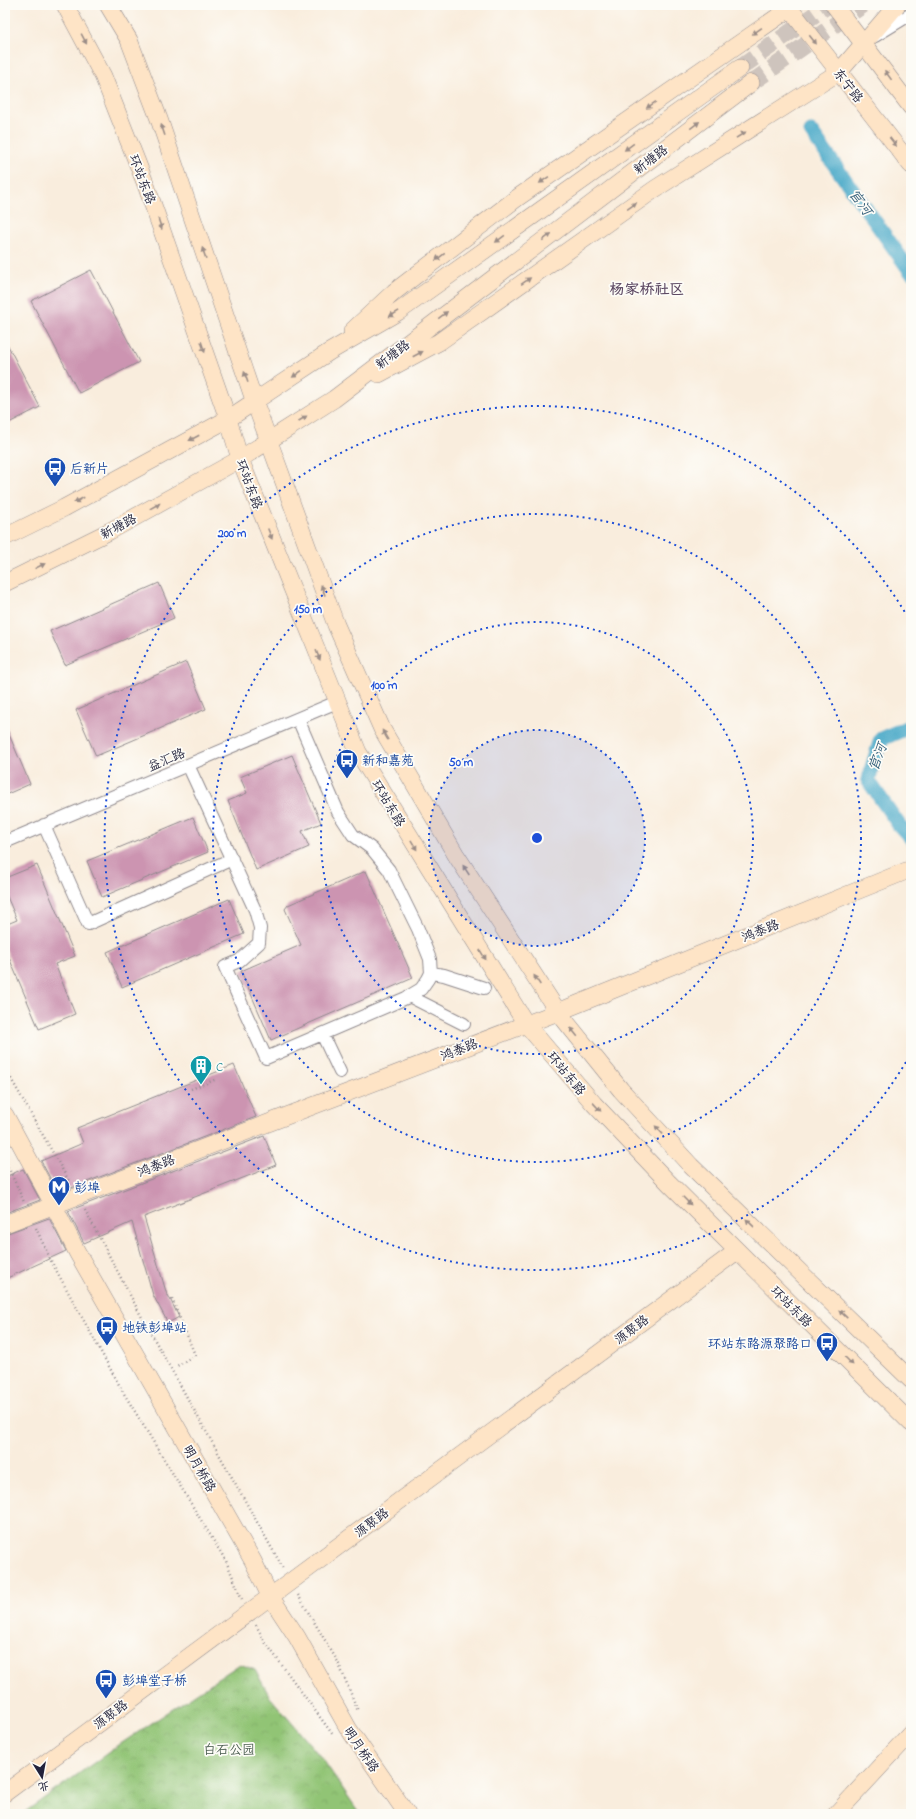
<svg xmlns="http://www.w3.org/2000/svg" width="916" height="1819" font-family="'Indie Flower','LXGW WenKai TC',sans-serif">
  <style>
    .park { fill: url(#park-crowns); stroke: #5a7358 }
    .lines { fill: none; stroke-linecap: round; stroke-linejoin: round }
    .canal { stroke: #49a9c8; stroke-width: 15 }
    .building { fill: #cc94b1 }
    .secondary-tunnel { stroke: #cec4bd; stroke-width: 17; stroke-dasharray: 17 8; stroke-linecap: butt }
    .street-casing { stroke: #8e888c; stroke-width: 14 }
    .secondary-casing { stroke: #8e888c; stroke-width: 18 }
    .path { stroke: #8e888c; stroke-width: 2.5; stroke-dasharray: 1 3; stroke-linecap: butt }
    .street { stroke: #fff; stroke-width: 12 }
    .secondary { stroke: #fee4c6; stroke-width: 17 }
    .oneway { fill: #9b8d87 }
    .ring { fill: none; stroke: #1d4ed8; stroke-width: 2; stroke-dasharray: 2 4 }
    .labels { text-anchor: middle; stroke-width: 3.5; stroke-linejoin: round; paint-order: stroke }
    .street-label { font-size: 13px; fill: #22223b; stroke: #fdfcf7 }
    .transit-label { font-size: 13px; fill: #164399; stroke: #fdfcf7; text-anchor: start }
    .culture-label { font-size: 13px; fill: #0d838f; stroke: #fdfcf7; text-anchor: start }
    .park-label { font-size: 13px; fill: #495b4f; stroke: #fdfcf7 }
    .water-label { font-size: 14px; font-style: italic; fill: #345f7a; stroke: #fdfcf7 }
    .quarter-label { font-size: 15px; font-weight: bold; fill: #5e4a64; stroke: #fdfcf7 }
    .centre { fill: #1d4ed8; stroke: #fdfcf7; stroke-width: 2 }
    .ring-label { font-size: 12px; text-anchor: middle; font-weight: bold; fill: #1d4ed8; stroke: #fdfcf7; stroke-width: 3.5; stroke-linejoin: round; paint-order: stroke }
  </style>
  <defs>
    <pattern id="park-crowns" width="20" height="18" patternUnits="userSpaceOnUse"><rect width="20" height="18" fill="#91c474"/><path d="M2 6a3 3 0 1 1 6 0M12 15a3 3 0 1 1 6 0" fill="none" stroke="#7da865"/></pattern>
  </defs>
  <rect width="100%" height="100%" fill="#fdfcf7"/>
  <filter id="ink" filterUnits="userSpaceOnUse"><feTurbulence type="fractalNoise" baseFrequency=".025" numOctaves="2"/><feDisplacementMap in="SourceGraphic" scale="8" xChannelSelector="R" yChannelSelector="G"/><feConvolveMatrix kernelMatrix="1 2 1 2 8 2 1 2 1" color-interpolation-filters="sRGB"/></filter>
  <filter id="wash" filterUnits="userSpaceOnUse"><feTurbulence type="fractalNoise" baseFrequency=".012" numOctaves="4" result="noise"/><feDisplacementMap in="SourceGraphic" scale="16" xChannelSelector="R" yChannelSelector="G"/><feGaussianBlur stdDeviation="0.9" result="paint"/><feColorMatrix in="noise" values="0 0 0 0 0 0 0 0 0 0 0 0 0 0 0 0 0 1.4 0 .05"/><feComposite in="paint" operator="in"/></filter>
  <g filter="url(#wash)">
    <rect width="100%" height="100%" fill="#f9eddd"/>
    <path class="park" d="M240 1664 255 1670 270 1697 324 1761 360 1814H22L119 1745Z"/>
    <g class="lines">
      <path class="canal" d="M811 132 911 272
        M911 726 881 739 868 780 899 825 911 838"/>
    </g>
    <g id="blocks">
      <path class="building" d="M91 270 139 362 79 393 31 301Z
        M5 340 40 407 5 425Z
        M159 583 174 618 65 665 50 631Z
        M186 662 206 709 96 756 76 710Z
        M5 725 30 784 5 795Z
        M292 755 321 823 302 831 309 847 256 870 228 801 247 793 240 777Z
        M193 817 208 852 102 897 87 861Z
        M37 865 75 956 55 964 75 1014 39 1029 5 948V925L17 920 5 892V878Z
        M366 871 413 978 271 1040 241 971 301 945 285 909 288 905Z
        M229 899 244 934 122 987 107 952Z
        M234 1065 256 1117 58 1193 41 1161 83 1143 77 1128Z
        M264 1136 276 1165 144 1217 167 1295H168L179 1317 168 1323 153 1295 132 1222 84 1243 68 1211Z
        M23 1169 40 1200 5 1213V1177Z
        M49 1218 66 1251 5 1279V1234Z"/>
    </g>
  </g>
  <g filter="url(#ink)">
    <use href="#blocks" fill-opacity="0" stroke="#8e888c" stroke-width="1"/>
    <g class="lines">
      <path class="secondary-tunnel" d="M740 68 828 5
        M751 83 863 5"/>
      <g class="street-casing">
        <path id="street" d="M875 36 911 14
          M188 765 255 910 260 928 259 943 239 961 225 967 266 1058 406 998 421 989 428 979 431 973 430 959 418 929 389 870 372 849 353 835 338 812 298 719
          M44 825 88 924 232 859
          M5 842 337 702
          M431 973 444 975 484 988
          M409 996 464 1024
          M322 1034 340 1072"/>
      </g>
      <g class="secondary-casing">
        <path id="secondary" d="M65 5 103 76 146 185 228 419 240 459 358 752 526 1024 594 1104 669 1183 911 1423
          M108 5 129 40 159 119 255 403 336 625 382 729 456 855 558 1012 621 1090 691 1166 911 1380
          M787 5 911 165
          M834 5 911 107
          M352 331 394 292 517 198 789 9
          M379 374 439 342 655 189 839 72 897 5
          M5 537 64 508 228 419 329 352 398 312 740 68
          M5 583 110 531 240 459 334 399 751 83
          M5 1115 53 1204 77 1252 253 1561 270 1596 297 1637 348 1728 407 1814
          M5 1224 558 1012 911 869
          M5 1793 737 1251
          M836 1814 911 1733"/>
      </g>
      <path class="path" d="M5 1068 70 1183
        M191 1089 217 1079
        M5 1160 24 1202
        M85 1210 139 1312 284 1570
        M36 1228 50 1259 123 1392 226 1561 242 1599
        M172 1299 195 1355 177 1366
        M298 1595 338 1662 358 1711
        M256 1625 265 1642 333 1735"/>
      <use href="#street" class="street"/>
      <use href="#secondary" class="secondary"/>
    </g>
    <defs><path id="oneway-solid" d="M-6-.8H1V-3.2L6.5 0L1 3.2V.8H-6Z"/></defs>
    <g class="oneway">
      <use href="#oneway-solid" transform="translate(757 31) rotate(145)"/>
      <use href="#oneway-solid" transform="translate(84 39) rotate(62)"/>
      <use href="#oneway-solid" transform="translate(813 40) rotate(52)"/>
      <use href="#oneway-solid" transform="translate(888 75) rotate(-126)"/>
      <use href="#oneway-solid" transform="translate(651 105) rotate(145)"/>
      <use href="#oneway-solid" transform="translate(695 125) rotate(-37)"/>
      <use href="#oneway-solid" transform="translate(163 130) rotate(-109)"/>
      <use href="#oneway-solid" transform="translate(741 135) rotate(-32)"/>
      <use href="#oneway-solid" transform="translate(893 142) rotate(52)"/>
      <use href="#oneway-solid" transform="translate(629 147) rotate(144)"/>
      <use href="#oneway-solid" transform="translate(544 180) rotate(145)"/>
      <use href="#oneway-solid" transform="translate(632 206) rotate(-35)"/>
      <use href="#oneway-solid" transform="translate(160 224) rotate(71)"/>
      <use href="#oneway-solid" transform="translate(547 237) rotate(-37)"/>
      <use href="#oneway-solid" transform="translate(500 239) rotate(144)"/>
      <use href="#oneway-solid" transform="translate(204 253) rotate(-109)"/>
      <use href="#oneway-solid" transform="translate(440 257) rotate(143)"/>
      <use href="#oneway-solid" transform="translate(526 281) rotate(-35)"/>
      <use href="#oneway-solid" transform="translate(394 314) rotate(149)"/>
      <use href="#oneway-solid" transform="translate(443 315) rotate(-37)"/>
      <use href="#oneway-solid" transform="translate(203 347) rotate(71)"/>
      <use href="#oneway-solid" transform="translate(418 354) rotate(-28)"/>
      <use href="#oneway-solid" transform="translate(297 374) rotate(146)"/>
      <use href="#oneway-solid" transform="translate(246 377) rotate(-109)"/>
      <use href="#oneway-solid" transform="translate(302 419) rotate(-32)"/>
      <use href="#oneway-solid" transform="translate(194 438) rotate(152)"/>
      <use href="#oneway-solid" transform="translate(79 500) rotate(152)"/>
      <use href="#oneway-solid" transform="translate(155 506) rotate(-29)"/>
      <use href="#oneway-solid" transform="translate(270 534) rotate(68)"/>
      <use href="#oneway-solid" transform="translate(40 566) rotate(-26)"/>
      <use href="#oneway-solid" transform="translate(323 590) rotate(-110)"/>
      <use href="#oneway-solid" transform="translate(318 655) rotate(68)"/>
      <use href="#oneway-solid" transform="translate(385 735) rotate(-120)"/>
      <use href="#oneway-solid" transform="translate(414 845) rotate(59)"/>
      <use href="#oneway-solid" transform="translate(466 870) rotate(-123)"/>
      <use href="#oneway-solid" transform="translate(483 955) rotate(58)"/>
      <use href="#oneway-solid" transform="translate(537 980) rotate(-123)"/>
      <use href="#oneway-solid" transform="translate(574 1032) rotate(-129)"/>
      <use href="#oneway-solid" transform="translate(597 1107) rotate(47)"/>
      <use href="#oneway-solid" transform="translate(659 1130) rotate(-133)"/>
      <use href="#oneway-solid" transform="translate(687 1201) rotate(45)"/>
      <use href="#oneway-solid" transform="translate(750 1223) rotate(-136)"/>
      <use href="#oneway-solid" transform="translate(843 1314) rotate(-136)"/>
      <use href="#oneway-solid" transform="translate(849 1361) rotate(45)"/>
    </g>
  </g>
  <circle cx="537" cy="838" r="108" fill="#1d4ed8" fill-opacity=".12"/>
  <g class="ring">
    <circle cx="537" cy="838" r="108"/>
    <circle cx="537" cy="838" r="216"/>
    <circle cx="537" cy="838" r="324"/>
    <path d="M909 1057A432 432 0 1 1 909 619"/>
  </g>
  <defs>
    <g id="bus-pin" transform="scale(1.15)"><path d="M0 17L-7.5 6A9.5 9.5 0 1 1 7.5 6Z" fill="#1a4fb4" stroke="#fdfcf7"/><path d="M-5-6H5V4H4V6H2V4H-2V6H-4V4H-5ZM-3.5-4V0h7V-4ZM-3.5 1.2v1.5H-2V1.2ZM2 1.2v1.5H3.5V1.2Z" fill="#fff"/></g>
    <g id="building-pin" transform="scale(1.15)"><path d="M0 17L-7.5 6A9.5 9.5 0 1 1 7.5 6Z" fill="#0f9aa8" stroke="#fdfcf7"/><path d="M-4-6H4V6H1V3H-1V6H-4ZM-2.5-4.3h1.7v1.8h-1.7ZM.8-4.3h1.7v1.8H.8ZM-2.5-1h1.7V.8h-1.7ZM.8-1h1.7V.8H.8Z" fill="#fff"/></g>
    <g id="metro-pin" transform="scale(1.15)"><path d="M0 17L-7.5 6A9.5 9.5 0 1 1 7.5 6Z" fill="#1a4fb4" stroke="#fdfcf7"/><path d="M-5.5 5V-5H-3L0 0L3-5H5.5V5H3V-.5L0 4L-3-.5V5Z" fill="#fff"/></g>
  </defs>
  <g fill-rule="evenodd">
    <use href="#bus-pin" x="55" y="468"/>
    <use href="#bus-pin" x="347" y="760"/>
    <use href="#building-pin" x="201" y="1066"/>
    <use href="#metro-pin" x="59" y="1187"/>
    <use href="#bus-pin" x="107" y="1327"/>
    <use href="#bus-pin" x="827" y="1343"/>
    <use href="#bus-pin" x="106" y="1680"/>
  </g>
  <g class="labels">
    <g class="street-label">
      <text transform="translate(849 85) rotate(52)" y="5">东宁路</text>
      <text transform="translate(650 159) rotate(-37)" y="5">新塘路</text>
      <text transform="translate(143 179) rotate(69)" y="5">环站东路</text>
      <text transform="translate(392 354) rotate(-37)" y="5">新塘路</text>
      <text transform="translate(250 484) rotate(69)" y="5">环站东路</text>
      <text transform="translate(118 526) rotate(-28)" y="5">新塘路</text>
      <text transform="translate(166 759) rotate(-23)" y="5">益汇路</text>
      <text transform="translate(389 803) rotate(59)" y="5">环站东路</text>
      <text transform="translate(760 930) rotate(-22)" y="5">鸿泰路</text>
      <text transform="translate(459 1049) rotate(-21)" y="5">鸿泰路</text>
      <text transform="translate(567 1073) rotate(50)" y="5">环站东路</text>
      <text transform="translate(156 1165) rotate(-21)" y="5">鸿泰路</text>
      <text transform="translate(792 1306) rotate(45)" y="5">环站东路</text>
      <text transform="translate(631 1329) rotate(-37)" y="5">源聚路</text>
      <text transform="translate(200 1468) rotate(60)" y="5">明月桥路</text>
      <text transform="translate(371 1522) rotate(-37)" y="5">源聚路</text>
      <text transform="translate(110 1714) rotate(-37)" y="5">源聚路</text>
      <text transform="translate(362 1749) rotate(56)" y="5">明月桥路</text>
    </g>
    <g class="transit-label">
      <text x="70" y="473">后新片</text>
      <text x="362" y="765">新和嘉苑</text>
      <text x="74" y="1192">彭埠</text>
      <text x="122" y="1332">地铁彭埠站</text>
      <text x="812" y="1348" text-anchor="end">环站东路源聚路口</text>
      <text x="122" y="1685">彭埠堂子桥</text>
    </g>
    <g class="culture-label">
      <text x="216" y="1071">C</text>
    </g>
    <g class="park-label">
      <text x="229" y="1754">白石公园</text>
    </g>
    <g class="water-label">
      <text transform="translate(861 202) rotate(54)" y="5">官河</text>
      <text transform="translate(877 757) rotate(-69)" y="5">官河</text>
    </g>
    <g class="quarter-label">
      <text x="647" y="294">杨家桥社区</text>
    </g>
  </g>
  <circle cx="537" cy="838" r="6" class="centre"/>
  <g class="ring-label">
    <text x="232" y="537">200 m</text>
    <text x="308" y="613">150 m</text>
    <text x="384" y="689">100 m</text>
    <text x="461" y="766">50 m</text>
  </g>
  <rect width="916" height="1819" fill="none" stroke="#fdfcf7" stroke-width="20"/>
  <g transform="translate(42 1777) rotate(169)" stroke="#fdfcf7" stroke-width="3" paint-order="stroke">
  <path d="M0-3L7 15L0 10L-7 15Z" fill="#22223b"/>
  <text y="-6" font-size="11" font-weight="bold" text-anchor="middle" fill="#22223b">北</text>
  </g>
</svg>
